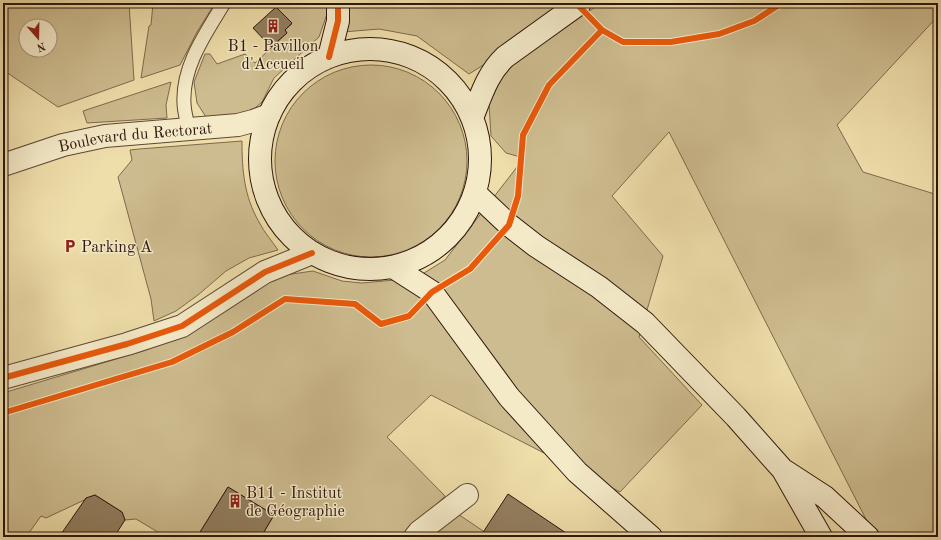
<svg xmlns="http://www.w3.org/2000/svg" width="941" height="540" font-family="'Old Standard TT',serif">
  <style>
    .green { fill: #cdbc8f; stroke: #7e694e; fill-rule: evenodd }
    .building { fill: #927e5f; stroke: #2e160d }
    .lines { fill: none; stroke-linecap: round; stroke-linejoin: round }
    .lane-casing { stroke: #5e4834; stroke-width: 15 }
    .street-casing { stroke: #5e4834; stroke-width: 24 }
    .secondary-casing { stroke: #2e160d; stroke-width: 24 }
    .lane { stroke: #f4eac8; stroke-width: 13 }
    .street { stroke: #f4eac8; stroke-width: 22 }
    .secondary { stroke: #f4eac8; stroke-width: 22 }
    .cycleway-casing { stroke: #f4eac8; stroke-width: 8 }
    .cycleway { stroke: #e8590c; stroke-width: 6 }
    .labels { text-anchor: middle; stroke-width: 3; stroke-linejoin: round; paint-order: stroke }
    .poi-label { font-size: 16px; fill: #2e160d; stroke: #f4eac8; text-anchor: start }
    .street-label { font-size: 16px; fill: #2e160d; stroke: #f4eac8 }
  </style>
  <rect width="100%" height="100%" fill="#eedeaa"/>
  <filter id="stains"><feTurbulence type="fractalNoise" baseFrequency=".005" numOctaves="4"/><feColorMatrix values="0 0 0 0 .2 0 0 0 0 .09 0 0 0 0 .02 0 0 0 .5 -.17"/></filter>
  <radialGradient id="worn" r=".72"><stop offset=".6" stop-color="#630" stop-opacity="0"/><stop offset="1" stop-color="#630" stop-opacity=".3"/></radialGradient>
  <path class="green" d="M3 3H129L134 80 58 107 3 70ZM26 26H50V50H26Z
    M153 3H215L197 32 180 65 141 78 149 26 151 25Z
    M280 3H327V14L319 37 274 78 262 102 248 114 206 117 197 103 194 82 205 54H210L217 64 245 54 255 63 287 33 285 30 292 24 276 7Z
    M345 3H559L556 9 485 64 469 74 417 36 379 29 343 32Z
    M601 3H938V16L837 125 863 172 938 195V537H875L669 132 612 196 663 256 639 337 702 405 620 492 431 395 387 437 445 496 414 526 406 537H261L274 515 228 487 197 537H166L136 519 125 520 122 512 95 495 46 518 41 516 26 537H3V393L146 350 186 334 278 276 313 271 342 281 362 283 416 278 445 260 524 158 506 153 491 136 489 104 506 69Z
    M275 161a96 96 0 1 1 192 0a96 96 0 1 1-192 0Z
    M171 82 166 105 167 118 87 123 83 111Z
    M242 141C242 170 244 196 259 222 264 232 272 241 278 250L249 258 226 271 198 295 176 311 154 321 151 299 118 177 132 160 130 150 139 149Z
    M455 512 492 537H428Z"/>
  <path class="building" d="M276 7 292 23 285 30 287 33 271 47 253 28Z
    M228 487 274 515 261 537H197Z
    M508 494 572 537H480Z
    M95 495 122 512 125 520 114 537H59L86 498Z"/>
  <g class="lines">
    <g class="lane-casing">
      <path id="lane" d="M188 128C187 120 184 111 184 103 182 66 206 33 224 3"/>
    </g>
    <g class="street-casing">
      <g id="street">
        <path id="s1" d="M3 165 63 145 105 136 238 125 253 121 269 115"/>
        <path d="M3 378 127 344 182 326 265 272 312 253"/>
        <path d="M415 537 419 532 467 495"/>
      </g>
    </g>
    <g class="secondary-casing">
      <path id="secondary" d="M260 159a110 110 0 1 1 220 0a110 110 0 1 1-220 0Z
        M329 57 338 21V3
        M472 118C481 96 487 74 505 57L580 3
        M475 193 509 225 536 246 599 287 645 323 736 417 783 470 821 537
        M393 267 432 292 509 397 577 472 651 537
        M785 471 825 497 868 537"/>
    </g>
    <use href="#lane" class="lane"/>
    <use href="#street" class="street"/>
    <use href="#secondary" class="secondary"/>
    <g class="cycleway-casing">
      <path id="cycleway" d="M576 3 602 30 623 42H671L719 34 754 21 782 3
        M329 57 338 21V3
        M3 378 127 344 182 326 265 272 312 253
        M3 413 172 362 233 332 285 299 355 304 381 324 409 316 432 292 470 269 509 225 518 196 523 135 549 85 602 30"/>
    </g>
    <use href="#cycleway" class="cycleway"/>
  </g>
  <defs>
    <g id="building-bare" transform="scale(1.08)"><path d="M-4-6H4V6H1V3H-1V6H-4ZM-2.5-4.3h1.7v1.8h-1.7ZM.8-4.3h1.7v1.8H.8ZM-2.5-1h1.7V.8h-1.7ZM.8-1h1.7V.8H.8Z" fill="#8f2418" stroke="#f4eac8" stroke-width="2.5" paint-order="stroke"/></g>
    <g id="parking-bare" transform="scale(1.08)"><path d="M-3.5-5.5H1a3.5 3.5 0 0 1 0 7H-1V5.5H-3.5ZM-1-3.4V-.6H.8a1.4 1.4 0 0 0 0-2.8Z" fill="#8f2418" stroke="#f4eac8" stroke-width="2.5" paint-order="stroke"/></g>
  </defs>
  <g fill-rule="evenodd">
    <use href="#building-bare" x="273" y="26"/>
    <use href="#parking-bare" x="70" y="246"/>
    <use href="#building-bare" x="235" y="501"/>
  </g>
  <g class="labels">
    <g class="poi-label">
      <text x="273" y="51" text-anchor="middle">B1 - Pavillon<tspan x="273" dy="18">d'Accueil</tspan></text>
      <text x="81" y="252">Parking A</text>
      <text x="246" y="498">B11 - Institut<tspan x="246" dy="18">de Géographie</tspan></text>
    </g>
    <g class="street-label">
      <text dy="6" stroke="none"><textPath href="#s1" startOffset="136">Boulevard du Rectorat</textPath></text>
    </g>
  </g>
  <rect width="941" height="540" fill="none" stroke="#eedeaa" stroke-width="16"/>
  <rect x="4" y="4" width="933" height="532" fill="none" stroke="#2e160d" stroke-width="2"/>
  <rect x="8" y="8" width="925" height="524" fill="none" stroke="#2e160d"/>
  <g transform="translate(38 38) rotate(160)"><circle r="19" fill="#f4eac8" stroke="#a5957d"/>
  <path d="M0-3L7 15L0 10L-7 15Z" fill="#8f2418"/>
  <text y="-6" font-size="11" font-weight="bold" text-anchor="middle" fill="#2e160d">N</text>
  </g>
  <rect width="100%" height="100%" filter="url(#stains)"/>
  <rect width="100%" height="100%" fill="url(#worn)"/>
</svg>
